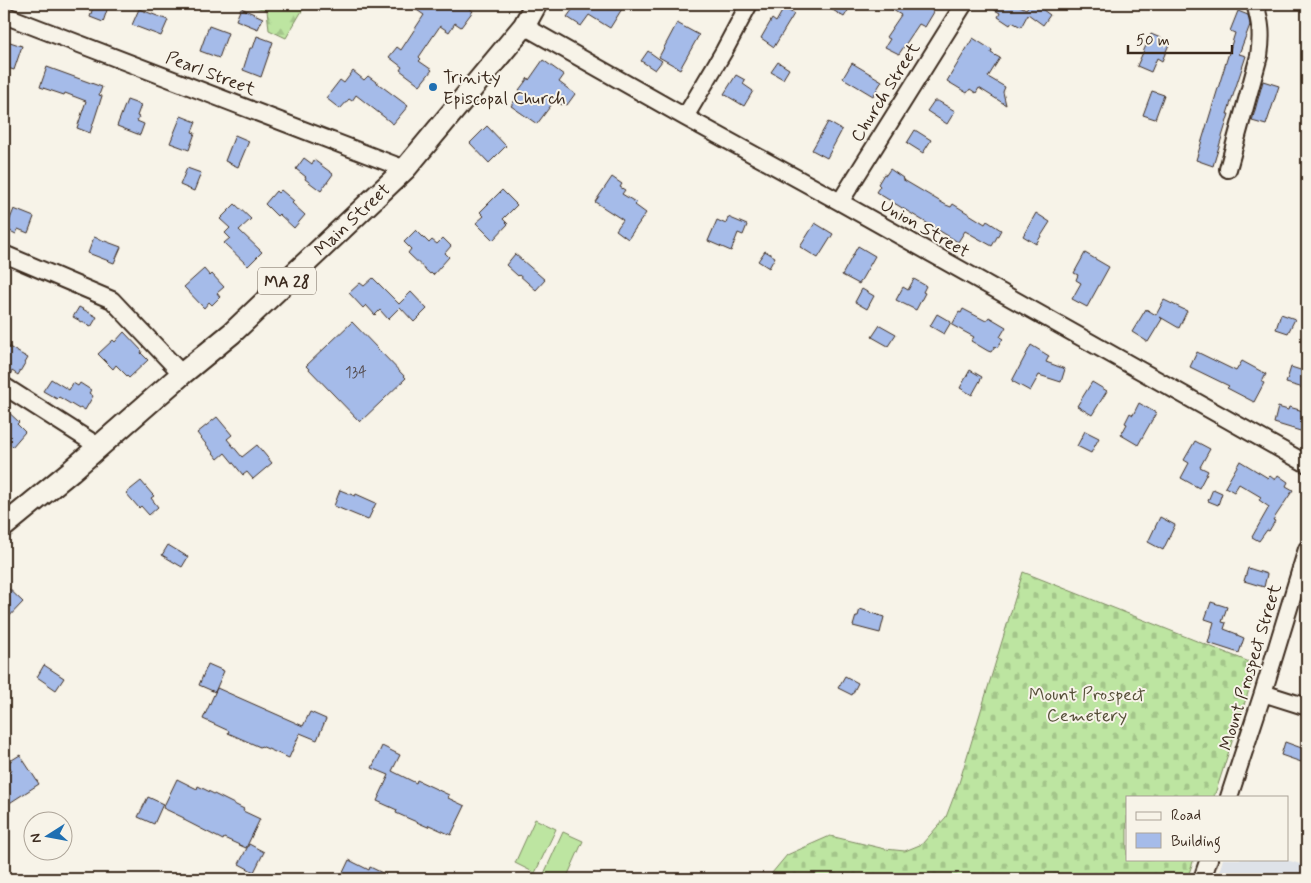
<svg xmlns="http://www.w3.org/2000/svg" width="1311" height="883" font-family="Mynerve,sans-serif">
  <style>
    .built { fill: #dee2e8 }
    .forest { fill: url(#forest-firs); stroke: #7c8860 }
    .cemetery { fill: url(#cemetery-stones); stroke: #7c8860 }
    .pitch { fill: #bde5a1; stroke: #7c8860 }
    .building { fill: #a5bbe9; stroke: #3b2a1e }
    .lines { fill: none; stroke-linecap: round; stroke-linejoin: round }
    .minor-casing { stroke: #3b2a1e; stroke-width: 20 }
    .major-casing { stroke: #3b2a1e; stroke-width: 25 }
    .minor { stroke: #f7f3e8; stroke-width: 16 }
    .major { stroke: #f7f3e8; stroke-width: 21 }
    .poi-dot { fill: #1f6fb2; stroke: #f7f3e8; stroke-width: 2 }
    .labels { text-anchor: middle; stroke-width: 4; stroke-linejoin: round; paint-order: stroke }
    .number-label { font-size: 15px; fill: #564e51 }
    .shield { fill: #f7f3e8; stroke: #73665b; stroke-width: 1 }
    .shield-label { font-size: 16px; font-weight: bold; fill: #3b2a1e }
    .street-label { font-size: 18px; fill: #3b2a1e; stroke: #f7f3e8 }
    .poi-label { font-size: 18px; fill: #3b2a1e; stroke: #f7f3e8; text-anchor: start }
    .park-label { font-size: 18px; fill: #554f38; stroke: #f7f3e8 }
  </style>
  <defs>
    <pattern id="forest-firs" width="22" height="20" patternUnits="userSpaceOnUse" patternTransform="scale(1.25)"><rect width="22" height="20" fill="#bde5a1"/><path d="M5 1l3.5 6h-7zM16 11l3.5 6h-7z" fill="#a3c58a"/></pattern>
    <pattern id="cemetery-stones" width="16" height="16" patternUnits="userSpaceOnUse" patternTransform="scale(1.25)"><rect width="16" height="16" fill="#bde5a1"/><path d="M2 7V4a2 2 0 0 1 4 0v3zM10 15v-3a2 2 0 0 1 4 0v3z" fill="#a3c58a"/></pattern>
  </defs>
  <rect width="100%" height="100%" fill="#f7f3e8"/>
  <filter id="ink" filterUnits="userSpaceOnUse"><feTurbulence type="fractalNoise" baseFrequency=".02" numOctaves="2"/><feDisplacementMap in="SourceGraphic" scale="10" xChannelSelector="R" yChannelSelector="G"/><feConvolveMatrix kernelMatrix="1 2 1 2 8 2 1 2 1" color-interpolation-filters="sRGB"/></filter>
  <g filter="url(#ink)">
    <path class="built" d="M1223 859H1283L1307 866V879H1217Z"/>
    <path class="forest" d="M247 4H306L286 38 269 30 267 10 246 5Z"/>
    <path class="cemetery" d="M1023 572 1257 665 1214 797H1127V859H1194L1187 879H767L787 855 830 836 885 849 905 851 922 844 946 817 959 783Z"/>
    <path class="pitch" d="M535 819 556 829 535 873 515 863Z
      M563 832 583 841 566 879H550L543 876Z"/>
    <path class="building" d="M94 4H109L103 22 90 17Z
      M408 4H462L473 11 461 27 455 23 449 32 440 26 419 57 421 59 419 61 432 70 420 85 400 70 402 67 389 57 397 47 401 50 424 15Z
      M572 4H625L610 28 589 15 581 26 567 17 575 6Z
      M823 4H852L844 17Z
      M883 4H922L934 12 925 27 919 24 899 54 885 47 890 39 886 37 901 15Z
      M984 4H1016L1026 9 1030 4H1035L1050 15 1043 25 1028 14 1021 27 1012 22 1010 25 998 17 1000 13Z
      M241 8 263 18 258 29 236 20Z
      M784 8 794 14 774 47 761 38 772 19 776 22Z
      M139 9 168 20 161 36 132 25Z
      M1238 11 1248 15 1250 25 1239 54 1246 56 1227 114H1229L1213 166 1196 160 1235 33 1230 31Z
      M677 23 699 35 680 69 659 57Z
      M209 26 228 33 219 58 200 51Z
      M1151 34 1170 42 1162 61 1157 58 1151 72 1137 66Z
      M257 36 273 42 261 77 243 70 250 48H253Z
      M973 38 992 50 991 53 1000 58 988 77 1005 87 1003 92 1006 105 979 88 976 93 970 89 967 93 947 81Z
      M4 40 22 46 14 70 4 67Z
      M648 51 662 61 655 70 641 61Z
      M543 60 564 75 559 82 575 94 567 105 564 103 562 105 555 100 537 124 511 106 521 91 519 90 528 78 529 80Z
      M778 62 789 69 783 79 771 72Z
      M852 63 882 81 873 96 843 78Z
      M47 67 102 87 99 95 102 96 90 133 77 128 86 101 65 93 64 95 40 87Z
      M353 71 364 80 368 76 408 106 393 124 356 95 352 101 349 99 340 109 326 98 340 80 344 83Z
      M736 75 745 80 743 84 753 91 744 106 724 94Z
      M1263 81 1279 86 1266 125 1252 121Z
      M1152 91 1164 95 1155 119 1143 115Z
      M127 100 141 105 137 116 139 117 137 121 144 124 140 135 117 126Z
      M934 101H938L955 111 947 124 927 111Z
      M181 116 196 122 192 132 195 133 189 150 170 143Z
      M828 122 842 130 827 158 812 150Z
      M487 126 506 146 489 163 470 143Z
      M915 130 931 140 923 153 907 143Z
      M235 135 249 141 238 167 225 161Z
      M304 158 312 164 314 160 333 174 321 191 305 179 306 177 296 169Z
      M187 168 201 173 194 191 180 185Z
      M890 169 903 178 902 179 946 205 951 207 953 204 985 224 987 221 1001 230 992 246 965 231 958 242 876 192 880 186 878 184 884 174 886 175Z
      M612 177 622 184 620 187 625 190 622 194 637 203 635 205 646 213 628 239 616 230 623 220 595 202Z
      M281 190 294 201 292 203 305 215 294 228 279 214 277 216 265 204 276 191 278 193Z
      M502 190 517 205 503 219 508 224 493 240 476 223 484 216 480 212Z
      M235 204 251 219 239 230 262 252 248 266 224 243 230 238 225 233 230 228 220 219Z
      M14 209 34 217 28 233 18 229 16 234 6 229Z
      M1036 213 1050 222 1036 244 1023 236Z
      M728 217 747 225 743 235 738 233 731 251 708 241 717 220 726 224Z
      M815 223 833 234 818 258 800 247Z
      M416 230 429 243 432 240 437 244 443 238 451 246 445 253 449 257 433 275 431 273 430 274 408 253 411 249 404 242Z
      M94 237 121 247 114 263 88 253Z
      M858 246 875 256 859 284 842 275Z
      M765 251 775 257 769 268 758 261Z
      M1085 253 1109 267 1087 307 1072 299 1081 283 1076 280 1078 275 1074 273Z
      M515 254 545 280 536 290 519 275 518 276 506 265Z
      M204 269 210 276 212 274 224 287 217 293 220 297 212 305 209 302 204 308 184 287Z
      M373 278 399 304 411 292 427 309 414 322 400 307 388 319 380 310 375 315 366 305 363 308 349 293 360 283 364 286Z
      M914 279 926 286 923 292 925 293 916 310 896 300 903 287 908 290Z
      M862 289 874 296 867 309 855 302Z
      M1164 300 1187 311 1179 328 1160 317 1162 319 1148 342 1132 332 1146 309 1156 315Z
      M79 307 97 317 91 327 73 317Z
      M963 309 986 321 989 317 1006 327 1000 337 1003 339 997 348 995 346 991 352 988 351 971 341 974 337 952 325 959 312 961 313Z
      M937 314 951 322 944 334 930 326Z
      M1281 314 1295 319 1288 333 1276 329Z
      M352 322 406 378 360 422 306 366Z
      M880 325 896 334 888 346 872 337Z
      M124 332 142 351 141 353 148 360 129 378 116 365 113 369 98 354 113 340 115 342Z
      M4 344 28 358 18 375 12 371 9 377 4 376Z
      M1031 345 1049 356 1046 362 1065 369 1061 382 1039 375 1030 391 1012 381Z
      M1197 352 1236 371 1242 361 1266 374 1262 382 1264 383 1254 402 1227 388 1229 386 1190 367Z
      M1291 367 1307 372V389L1286 383Z
      M970 370 982 377 972 395 960 388Z
      M51 379 69 390 73 383 78 386 80 383 91 390 89 393 93 396 85 410 80 407 79 409 59 397 57 399 43 391Z
      M1092 382 1107 391 1092 415 1077 406Z
      M1139 403 1156 413 1138 445 1121 435 1127 424 1125 423 1130 413 1133 415Z
      M1278 407 1288 410 1289 407 1307 412V433L1274 423Z
      M4 408 19 422 17 424 25 432 12 447 4 439Z
      M217 417 232 435 227 439 242 457 257 445 272 463 253 479 247 472 243 475 225 453 218 459 197 433Z
      M1085 431 1099 438 1091 453 1077 446Z
      M1195 441 1210 449 1200 467 1208 471 1199 488 1181 478 1189 463 1184 460Z
      M1240 461 1268 478 1270 476 1275 480 1278 475 1288 482 1286 486 1293 490 1273 520 1275 521 1269 531 1267 530 1259 541 1252 537 1269 507 1259 500 1261 497 1239 484 1234 492 1225 487Z
      M141 481 152 494 154 496 151 498 158 507 149 515 141 506 139 508 126 493Z
      M1213 489 1222 493 1218 505 1208 501Z
      M340 490 355 496 356 494 376 503 368 520 334 506Z
      M1160 517 1175 525 1163 550 1148 542Z
      M168 545 188 557 182 567 162 555Z
      M1248 568 1267 574 1264 587 1244 581Z
      M4 584 23 602 4 622Z
      M1211 602 1227 607 1222 622 1226 623 1224 629 1237 634V635L1244 638 1239 653 1208 643 1214 622 1205 619Z
      M860 609 884 617 880 633 853 626 856 616H858Z
      M208 664 224 671 215 692 199 685Z
      M44 665 64 678 56 690 37 677Z
      M845 676 858 683 852 695 838 688Z
      M217 688 303 726 310 712 326 719 317 740 300 733 289 758 261 746 260 747 228 733 229 731 203 719Z
      M1285 742 1307 750V764L1281 755Z
      M382 746 400 755 392 771 416 783 417 780 449 795 448 798 465 806 451 835 429 825 428 827 396 813 397 810 377 801 389 775 372 768Z
      M20 755 39 784 8 804 4 798V776L12 771 7 763Z
      M177 779 197 789 198 786 244 809 243 811 260 819 246 848 224 838 223 840 184 820V818L163 808Z
      M148 797 163 804 154 824 138 817Z
      M249 844 264 852 254 872 239 864Z
      M349 860 369 870 370 867 395 879H340Z"/>
    <g class="lines">
      <g class="minor-casing">
        <path id="minor" d="M4 15 405 169
          M524 26 685 117 840 202 1307 464
          M685 117 724 51 749 4
          M1228 169 1259 56C1262 36 1261 23 1255 4
          M840 202 964 4
          M4 254 112 300 182 374
          M4 386 98 446
          M1263 693 1307 707
          M1229 797 1263 693 1307 549
          M1202 879 1209 859"/>
      </g>
      <g class="major-casing">
        <g id="major">
          <path id="s1" d="M4 526 71 471 182 374 232 333 405 169 524 26 536 4"/>
        </g>
      </g>
      <use href="#minor" class="minor"/>
      <use href="#major" class="major"/>
    </g>
  </g>
  <circle class="poi-dot" cx="433" cy="87" r="5"/>
  <g class="labels">
    <g class="number-label">
      <text x="356" y="377">134</text>
    </g>
    <rect class="shield" x="258" y="267.5" width="58" height="27" rx="4"/>
    <g class="shield-label">
      <text x="287" y="287">MA 28</text>
    </g>
    <g class="street-label">
      <text transform="translate(211 73) rotate(21)" y="6">Pearl Street</text>
      <text transform="translate(885 92) rotate(-58)" y="6">Church Street</text>
      <text dy="6" stroke="none"><textPath href="#s1" startOffset="464">Main Street</textPath></text>
      <text transform="translate(925 228) rotate(30)" y="6">Union Street</text>
      <text transform="translate(1250 667) rotate(-73)" y="6">Mount Prospect Street</text>
    </g>
    <g class="poi-label">
      <text x="443" y="83">Trinity<tspan x="443" dy="21">Episcopal Church</tspan></text>
    </g>
    <g class="park-label">
      <text x="1087" y="700">Mount Prospect<tspan x="1087" dy="21">Cemetery</tspan></text>
    </g>
  </g>
  <rect width="1311" height="883" fill="none" stroke="#f7f3e8" stroke-width="20"/>
  <rect x="10" y="10" width="1291" height="863" fill="none" stroke="#3b2a1e" stroke-width="2" filter="url(#ink)"/>
  <rect x="1126" y="796" width="162" height="65" fill="#f7f3e8" stroke="#aca397"/>
  <rect x="1136" y="812" width="25" height="8" fill="#f7f3e8" stroke="#aca397"/>
  <text x="1171" y="820" font-size="15" fill="#3b2a1e">Road</text>
  <rect x="1136" y="833" width="25" height="15" fill="#a5bbe9" stroke="#aca397"/>
  <text x="1171" y="846" font-size="15" fill="#3b2a1e">Building</text>
  <g transform="translate(48 836) rotate(259)"><circle r="24" fill="#f7f3e8" stroke="#aca397"/>
  <path d="M0-4L9 19L0 12L-9 19Z" fill="#1f6fb2"/>
  <text y="-8" font-size="14" font-weight="bold" text-anchor="middle" fill="#3b2a1e">N</text>
  </g>
  <path d="M1128 45v8h104v-8" fill="none" stroke="#3b2a1e" stroke-width="2.5"/>
  <text x="1136" y="45" font-size="15" fill="#3b2a1e" stroke="#f7f3e8" stroke-width="4" paint-order="stroke">50 m</text>
</svg>
